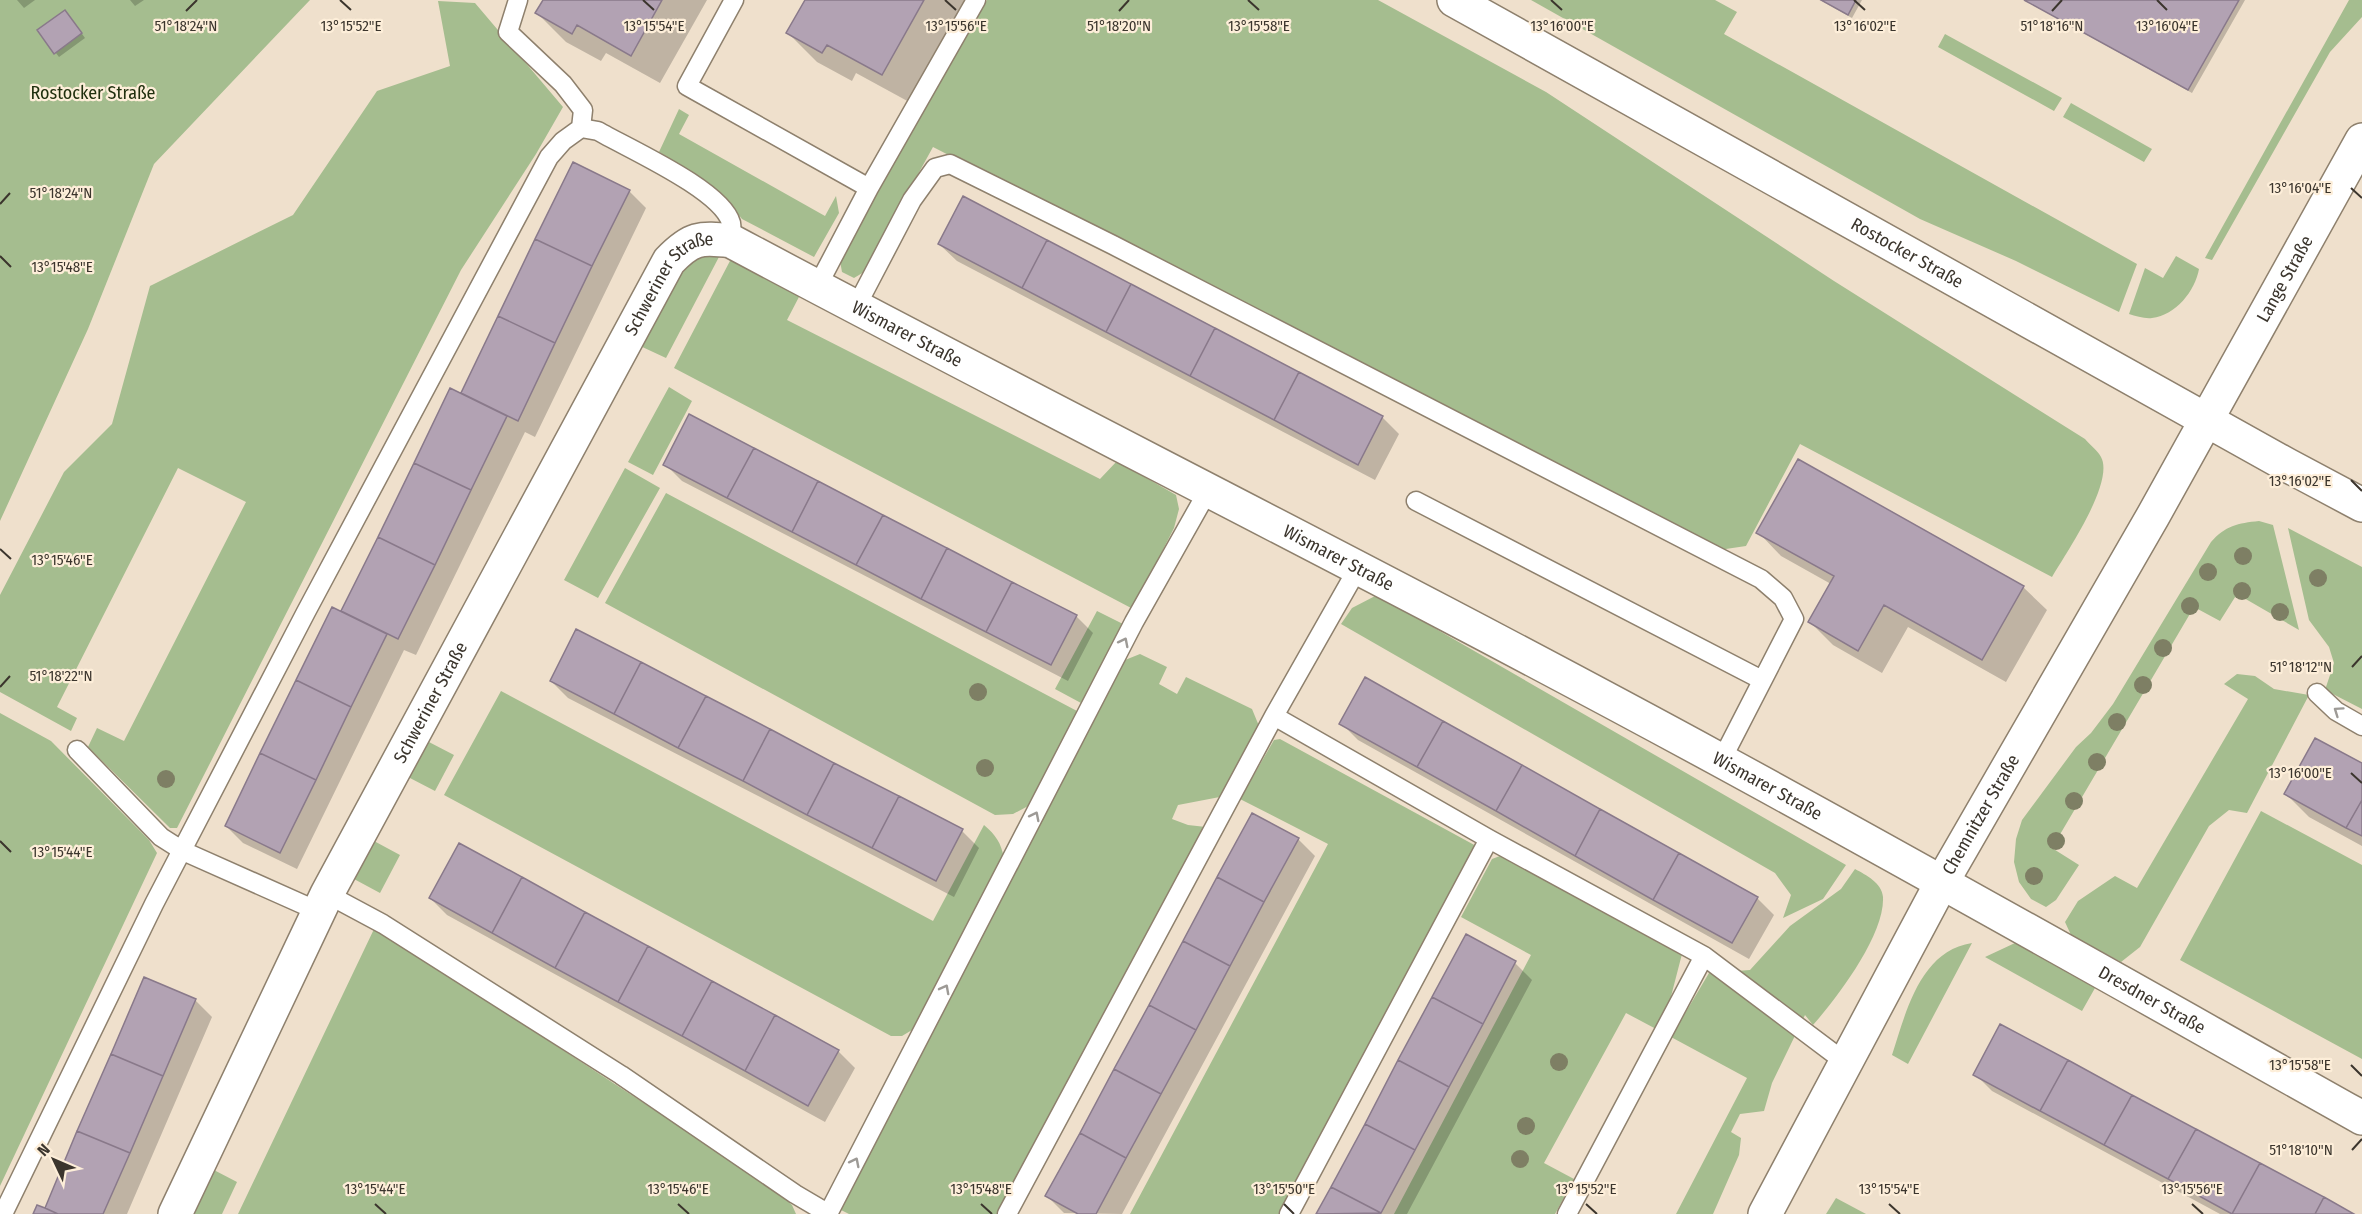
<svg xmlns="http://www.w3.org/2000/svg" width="2362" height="1214" font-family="'Fira Sans Condensed',sans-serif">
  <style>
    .green { fill: #a5bd8f }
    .shadow { fill: #0003 }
    .building { fill: #b2a2b3; stroke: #89798a; stroke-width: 1.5 }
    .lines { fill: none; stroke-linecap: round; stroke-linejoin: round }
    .service-casing { stroke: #8e806d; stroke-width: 21 }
    .minor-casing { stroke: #8e806d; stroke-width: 36 }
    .tertiary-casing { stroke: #8e806d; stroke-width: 36 }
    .service { stroke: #fff; stroke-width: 18 }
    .minor { stroke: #fff; stroke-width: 33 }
    .tertiary { stroke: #fff; stroke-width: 33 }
    .tree { fill: #7e7f64 }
    .oneway { stroke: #9d9a96 }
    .ticks { fill: none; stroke: #3b352d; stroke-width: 2 }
    .labels { text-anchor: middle; stroke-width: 4.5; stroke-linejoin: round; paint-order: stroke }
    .park-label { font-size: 18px; fill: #21300f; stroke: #fdeed9 }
    .street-label { font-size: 18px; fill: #3b352d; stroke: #fdeed9 }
    .ticks-label { font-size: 15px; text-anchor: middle; fill: #3b352d; stroke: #fdeed9; stroke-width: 4.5; stroke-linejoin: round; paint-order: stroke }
  </style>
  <rect width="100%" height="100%" fill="#efe0cc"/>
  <path class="green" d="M0 0H310L154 164 88 329 0 521Z
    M987 0H1378L1546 92 1834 281 2085 439C2090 445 2098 451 2101 457 2115 482 2065 555 2052 577L1800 444 1746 546 1719 550 933 147 864 272 854 278 842 272 840 261 908 134Z
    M1531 0H1715L1737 12 1724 34 2137 264 2119 312 2016 261 1920 219Z
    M2349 0H2362V17L2330 52 2212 260 2205 258Z
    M438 1 475 3 563 107 536 154 461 270 177 828H170L88 747 97 728 124 741 246 502 178 468 57 707 77 718 71 731 0 692V595L64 472 112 424 150 286 293 215 377 91 450 66Z
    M1945 34 2062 98 2054 111 1938 47Z
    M2071 103 2152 149 2144 162 2063 117Z
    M679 109 689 115 679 134 825 216 836 196 839 213 814 257 742 219 724 196 704 180 659 152Z
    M705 254 720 255 666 358 638 345 685 264Z
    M2176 256 2199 269C2195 291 2176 315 2152 318 2145 319 2136 316 2129 314L2145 268 2163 278Z
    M731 259 800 295 787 320 1100 479 1117 461 1176 495 1179 509 1174 528 1133 609 674 368Z
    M669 387 692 401 653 475 628 462Z
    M625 468 660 488 598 598 564 580Z
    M666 493 1077 711 1030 805 1013 814 995 815 605 603Z
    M2259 521 2273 525 2299 630 2237 594 2220 621 2194 607 2052 848 2079 865 2056 900 2046 907 2031 899 2019 882 2014 862 2016 839 2022 820 2076 747 2091 733 2113 704 2211 542C2225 526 2238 523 2259 521Z
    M2288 528 2362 567V709L2325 690 2334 663 2329 647 2309 620Z
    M1377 595 1846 865 1823 899 1783 918 1791 895 1775 873 1341 624 1352 608Z
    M1097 611 1123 624 1081 703 1055 689Z
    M1140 654 1167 667 1159 684 1177 694 1186 677 1252 709 1259 726 1225 796 1178 805 1172 819 1188 825 1206 827 1000 1214H849L841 1210 1125 660Z
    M2237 674 2255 676 2274 689 2309 695 2247 813 2229 810 2209 826 2140 947 2121 962 2071 935 2065 922 2078 901 2115 876 2137 888 2248 699 2224 684Z
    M501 691 933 921 984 825C996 835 1001 843 1004 858L912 1030 902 1036H891L444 795Z
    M0 713 51 741 149 840 157 853 0 1186Z
    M1280 739 1478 847 1279 1214H1130L1328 844 1240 799 1274 740Z
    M427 741 454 755 435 791 408 777Z
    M2261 811 2362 865V1059L2180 960Z
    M374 841 400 855 380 893 354 879Z
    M1500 856 1682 954 1668 1008 1658 1030 1626 1013 1544 1163 1574 1179 1555 1214H1394L1531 955 1461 917 1492 859Z
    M1855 869C1866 875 1882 883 1883 897 1885 935 1837 998 1813 1025L1805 1015 1772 1083 1764 1111 1740 1114 1731 1132 1741 1138 1739 1155 1713 1214H1676L1747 1078 1671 1037 1709 973 1750 970 1790 926 1841 889Z
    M375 927 772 1187 792 1205 796 1214H238Z
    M1972 943 1908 1064 1892 1055C1906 1012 1920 951 1972 943Z
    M2015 943 2095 988 2082 1011 1985 957Z
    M212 1169 237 1182 222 1214H191Z
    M1836 1198 1866 1214H1826Z"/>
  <path class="shadow" d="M17 0H35L24 8Z
    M130 0H144L135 6Z
    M544 0H707L660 83 606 53 601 61 566 42 537 13Z
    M807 0H969L911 103 856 73 852 81 817 62 788 33Z
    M1820 0H1862L1852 18Z
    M2024 0H2245L2192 93Z
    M69 16 85 38 59 57 39 31Z
    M574 164 629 191 646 208 535 437 525 432 416 655 404 650 297 869 243 843 226 826 342 613 451 390 461 395Z
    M939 244 1382 417 1399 434 1375 480 957 261Z
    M665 464 1076 616 1093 633 1068 681 682 481Z
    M1758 532 2023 587 2047 610 2006 682 1908 627 1882 673 1833 645 1810 622 1831 584 1781 556Z
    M551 681 962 831 979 848 954 897 568 698Z
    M1341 723 1757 898 1774 915 1749 959 1358 740Z
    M2362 765V846L2309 817 2286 794Z
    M1298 839 1315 856 1122 1214 1064 1213 1047 1196Z
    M430 898 838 1051 855 1068 825 1122 447 915Z
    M1467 936 1515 963 1532 980 1407 1214H1318Z
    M195 1000 212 1017 127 1214H35L45 1210Z
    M1975 1074 2351 1214H2220L1992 1091Z"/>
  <path class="building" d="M543 0H662L631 56 577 25 572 34 535 13Z
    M805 0H924L882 75 827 45 822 53 786 33Z
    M1821 0H1856L1848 15Z
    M2024 0H2239L2188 90Z
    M65 10 82 33 54 54 37 30Z
    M573 162 630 190 592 266 535 239Z
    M963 196 1047 240 1022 288 938 244Z
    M535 239 592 266 555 343 498 316Z
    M1047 240 1131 284 1106 332 1022 288Z
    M1131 284 1215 328 1190 376 1106 332Z
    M498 316 555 343 518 421 461 393Z
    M1215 328 1299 372 1274 420 1190 376Z
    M1299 372 1383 416 1358 465 1274 420Z
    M450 388 507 416 471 490 414 463Z
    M689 414 754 448 727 498 663 465Z
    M754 448 818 481 792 532 727 498Z
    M1798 459 2024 586 1982 660 1884 605 1858 651 1808 622 1834 576 1756 533Z
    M414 463 471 490 435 565 378 537Z
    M818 481 883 515 856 565 792 532Z
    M883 515 947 548 921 599 856 565Z
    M378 537 435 565 398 639 341 611Z
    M947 548 1012 582 986 632 921 599Z
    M1012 582 1077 615 1051 665 986 632Z
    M332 607 387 634 351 707 296 680Z
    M576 629 641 662 614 714 550 681Z
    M641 662 706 696 678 748 614 714Z
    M1365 677 1443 721 1417 767 1339 724Z
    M296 680 351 707 316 780 260 753Z
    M706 696 770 729 743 781 678 748Z
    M1443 721 1522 765 1496 811 1417 767Z
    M770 729 834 763 807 815 743 781Z
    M2315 738 2362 763V800L2346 828 2284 794Z
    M260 753 316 780 280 853 225 826Z
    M834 763 899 796 872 848 807 815Z
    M1522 765 1600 809 1575 856 1496 811Z
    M899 796 963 829 936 881 872 848Z
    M2362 800V836L2346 828Z
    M1600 809 1679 853 1653 900 1575 856Z
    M1252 813 1299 838 1264 902 1217 877Z
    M459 843 522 877 492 933 429 898Z
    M1679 853 1758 897 1732 943 1653 900Z
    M522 877 585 912 555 968 492 933Z
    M1217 877 1264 902 1230 966 1183 941Z
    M585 912 648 946 618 1002 555 968Z
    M1466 934 1516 961 1483 1024 1432 997Z
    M1183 941 1230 966 1196 1030 1149 1005Z
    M648 946 712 981 682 1036 618 1002Z
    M144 977 196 999 163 1076 111 1054Z
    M712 981 775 1015 745 1071 682 1036Z
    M1432 997 1483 1024 1449 1087 1398 1060Z
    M1149 1005 1196 1030 1161 1094 1114 1069Z
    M775 1015 839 1050 808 1106 745 1071Z
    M2000 1024 2068 1060 2040 1111 1973 1075Z
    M111 1054 163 1076 130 1153 77 1131Z
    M1398 1060 1449 1087 1415 1150 1365 1124Z
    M2068 1060 2132 1095 2104 1145 2040 1111Z
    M1114 1069 1161 1094 1126 1158 1080 1133Z
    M2132 1095 2196 1129 2168 1179 2104 1145Z
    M1365 1124 1415 1150 1381 1213 1331 1187Z
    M2196 1129 2260 1163 2232 1214 2168 1179Z
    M77 1131 130 1153 103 1214H58L45 1208Z
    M1080 1133 1126 1158 1096 1214H1078L1045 1196Z
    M2260 1163 2324 1197 2315 1214H2232Z
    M1331 1187 1381 1213 1316 1214Z
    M2324 1197 2354 1214H2315Z
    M37 1205 45 1208 58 1214H33Z"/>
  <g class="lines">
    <g class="service-casing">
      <path id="service" d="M518 0 508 32 563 84 583 110 581 128
        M734 0 687 86 869 188
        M817 287 869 188 976 0
        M856 307 912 200 935 168 950 164 1113 245 1761 579 1783 598 1794 619 1721 761
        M1416 501 1762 680
        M2317 693 2336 711 2362 726
        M1274 716 1489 839 1704 956 1845 1062
        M77 750 161 837 183 851 320 912
        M327 894 383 924 621 1075 795 1194 829 1214
        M3 1214 154 904 306 612 549 157 563 141 581 128 598 131C629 149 722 190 731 223 732 228 731 236 731 241
        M828 1214 1134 622 1209 489
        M1007 1214 1274 716 1358 568
        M1289 1214 1489 839
        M1567 1214 1704 956"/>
    </g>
    <g class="minor-casing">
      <g id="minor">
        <path id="s1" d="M175 1214 327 894 669 261C691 238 700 237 731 241 1059 416 1393 582 1720 760 1935 877 2148 998 2362 1118"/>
      </g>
    </g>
    <g class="tertiary-casing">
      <g id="tertiary">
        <path id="s2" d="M1454 0 2287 465 2362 505"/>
        <path id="s3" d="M1765 1214 1942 882 2153 516 2362 140"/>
      </g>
    </g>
    <use href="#service" class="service"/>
    <use href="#minor" class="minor"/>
    <use href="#tertiary" class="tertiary"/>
  </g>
  <g class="tree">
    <circle cx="2243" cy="556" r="9"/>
    <circle cx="2208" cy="572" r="9"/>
    <circle cx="2318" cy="578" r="9"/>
    <circle cx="2242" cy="591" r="9"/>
    <circle cx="2190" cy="606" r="9"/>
    <circle cx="2280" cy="612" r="9"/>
    <circle cx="2163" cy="648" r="9"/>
    <circle cx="2143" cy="685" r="9"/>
    <circle cx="978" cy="692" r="9"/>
    <circle cx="2117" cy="722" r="9"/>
    <circle cx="2097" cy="762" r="9"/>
    <circle cx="985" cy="768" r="9"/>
    <circle cx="166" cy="779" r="9"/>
    <circle cx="2074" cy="801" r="9"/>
    <circle cx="2056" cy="841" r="9"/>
    <circle cx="2034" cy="876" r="9"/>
    <circle cx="1559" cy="1062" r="9"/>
    <circle cx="1526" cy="1126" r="9"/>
    <circle cx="1520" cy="1159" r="9"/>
  </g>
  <defs><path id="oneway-chevron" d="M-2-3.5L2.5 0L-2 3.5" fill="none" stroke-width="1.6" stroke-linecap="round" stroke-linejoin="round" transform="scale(1.5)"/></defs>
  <g class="oneway">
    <use href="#oneway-chevron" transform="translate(1124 642) rotate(-63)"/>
    <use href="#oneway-chevron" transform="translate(2338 711) rotate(-145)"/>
    <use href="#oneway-chevron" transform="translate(1035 816) rotate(-63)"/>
    <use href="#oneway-chevron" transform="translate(945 989) rotate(-62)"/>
    <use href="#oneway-chevron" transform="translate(855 1162) rotate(-63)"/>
  </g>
  <path class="ticks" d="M340 0 351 10M643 0 654 10M945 0 956 10M1248 0 1259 10M1551 0 1562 10M1854 0 1865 10M2157 0 2167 10M186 11 197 0M1119 11 1129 0M2052 11 2062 0M2351 188 2362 198M0 204 10 193M0 256 11 267M2351 480 2362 491M0 549 11 559M2352 667 2362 656M0 687 10 676M2351 773 2362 783M0 841 11 852M2351 1065 2362 1076M2352 1150 2362 1139M375 1204 386 1214M678 1204 689 1214M981 1204 992 1214M1284 1204 1294 1214M1586 1204 1597 1214M1889 1204 1900 1214M2192 1204 2203 1214"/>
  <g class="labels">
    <g class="park-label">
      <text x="93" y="99">Rostocker Straße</text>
    </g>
    <g class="street-label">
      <text dy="6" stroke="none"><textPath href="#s2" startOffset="519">Rostocker Straße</textPath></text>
      <text dy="6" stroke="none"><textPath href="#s3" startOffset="1070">Lange Straße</textPath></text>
      <text dy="6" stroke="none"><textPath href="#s1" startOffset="1058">Schweriner Straße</textPath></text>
      <text dy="6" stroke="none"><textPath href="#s1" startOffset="1342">Wismarer Straße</textPath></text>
      <text dy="6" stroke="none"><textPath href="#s1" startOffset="1828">Wismarer Straße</textPath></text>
      <text dy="6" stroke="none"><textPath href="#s1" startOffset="572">Schweriner Straße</textPath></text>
      <text dy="6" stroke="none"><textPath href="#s1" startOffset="2314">Wismarer Straße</textPath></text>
      <text dy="6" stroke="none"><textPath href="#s3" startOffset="454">Chemnitzer Straße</textPath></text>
      <text dy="6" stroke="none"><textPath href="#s1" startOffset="2754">Dresdner Straße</textPath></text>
    </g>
  </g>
  <g class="ticks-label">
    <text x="2167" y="31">13°16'04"E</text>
    <text x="351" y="31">13°15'52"E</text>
    <text x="654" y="31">13°15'54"E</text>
    <text x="956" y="31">13°15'56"E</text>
    <text x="1259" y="31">13°15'58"E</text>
    <text x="1562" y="31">13°16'00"E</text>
    <text x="1865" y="31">13°16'02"E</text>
    <text x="186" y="31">51°18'24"N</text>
    <text x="1119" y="31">51°18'20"N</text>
    <text x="2052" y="31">51°18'16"N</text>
    <text x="2300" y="193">13°16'04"E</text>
    <text x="61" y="198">51°18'24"N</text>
    <text x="62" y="272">13°15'48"E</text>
    <text x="2300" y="486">13°16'02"E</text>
    <text x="62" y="565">13°15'46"E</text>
    <text x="2301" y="672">51°18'12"N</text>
    <text x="61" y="681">51°18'22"N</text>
    <text x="2300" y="778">13°16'00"E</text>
    <text x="62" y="857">13°15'44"E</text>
    <text x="2300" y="1070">13°15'58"E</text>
    <text x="2301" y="1155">51°18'10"N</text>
    <text x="375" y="1194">13°15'44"E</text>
    <text x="678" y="1194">13°15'46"E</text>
    <text x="981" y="1194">13°15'48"E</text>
    <text x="1284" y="1194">13°15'50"E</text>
    <text x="1586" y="1194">13°15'52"E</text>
    <text x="1889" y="1194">13°15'54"E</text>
    <text x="2192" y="1194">13°15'56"E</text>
  </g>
  <g transform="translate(54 1160) rotate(314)" stroke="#fdeed9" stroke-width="4.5" paint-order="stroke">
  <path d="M0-4.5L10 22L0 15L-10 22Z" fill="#3b352d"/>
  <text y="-9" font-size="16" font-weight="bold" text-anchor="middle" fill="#3b352d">N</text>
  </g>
</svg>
